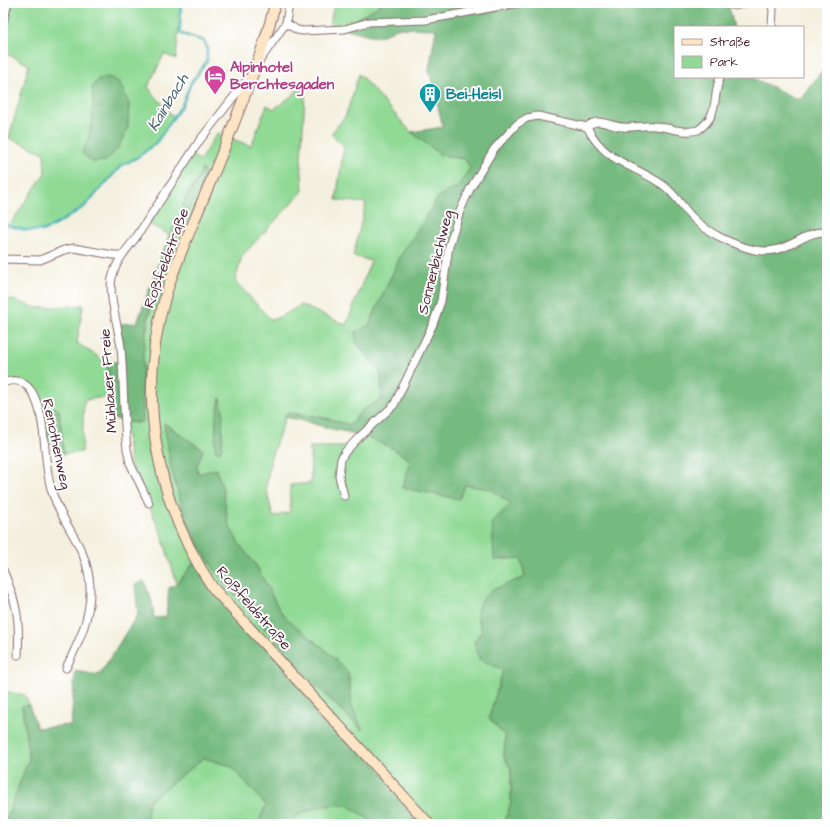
<svg xmlns="http://www.w3.org/2000/svg" width="830" height="827" font-family="'Architects Daughter',sans-serif">
  <style>
    .green { fill: #91da96; stroke: #6e7c60; fill-rule: evenodd }
    .forest { fill: #74ba7f; stroke: #5f6c55 }
    .lines { fill: none; stroke-linecap: round; stroke-linejoin: round }
    .stream { stroke: #3fb0b6; stroke-width: 2.5 }
    .minor-casing { stroke: #86686a; stroke-width: 9 }
    .secondary-casing { stroke: #86686a; stroke-width: 12 }
    .minor { stroke: #fff; stroke-width: 7 }
    .secondary { stroke: #fde5c5; stroke-width: 10 }
    .labels { text-anchor: middle; stroke-width: 4; stroke-linejoin: round; paint-order: stroke }
    .hotel-label { font-size: 15px; font-weight: bold; fill: #b23c85; stroke: #fff; text-anchor: start }
    .culture-label { font-size: 15px; font-weight: bold; fill: #0d838f; stroke: #fff; text-anchor: start }
    .street-label { font-size: 15px; fill: #4a1f2b; stroke: #fff }
    .water-label { font-size: 16px; font-style: italic; fill: #45606a; stroke: #fff }
  </style>
  <rect width="100%" height="100%" fill="#fff"/>
  <filter id="ink" filterUnits="userSpaceOnUse"><feTurbulence type="fractalNoise" baseFrequency=".025" numOctaves="2"/><feDisplacementMap in="SourceGraphic" scale="8" xChannelSelector="R" yChannelSelector="G"/><feConvolveMatrix kernelMatrix="1 2 1 2 8 2 1 2 1" color-interpolation-filters="sRGB"/></filter>
  <filter id="wash" filterUnits="userSpaceOnUse"><feTurbulence type="fractalNoise" baseFrequency=".012" numOctaves="4" result="noise"/><feDisplacementMap in="SourceGraphic" scale="16" xChannelSelector="R" yChannelSelector="G"/><feGaussianBlur stdDeviation="0.9" result="paint"/><feColorMatrix in="noise" values="0 0 0 0 0 0 0 0 0 0 0 0 0 0 0 0 0 1.4 0 .05"/><feComposite in="paint" operator="in"/></filter>
  <g filter="url(#wash)">
    <rect width="100%" height="100%" fill="#f4f0df"/>
    <path class="green" d="M3 3H181L176 59 164 54 148 87 173 117 156 143 138 157 121 166 85 206 59 223 42 231 26 230 9 226 45 173 44 153 9 138 29 65 3 52V23L7 7 3 6Z
      M334 3H383L355 20 345 29 329 30Z
      M359 74 411 132 441 155 465 159 470 168 458 187 439 196 401 255 369 325 356 342 381 374 382 399 361 411 350 425 322 417 287 413 271 457 266 488 273 517 290 512V485L311 483 310 447H350L362 435 392 448 411 461 402 488 459 499 465 485 491 489 511 504 494 560 521 558 525 577 494 589 477 613 482 631 479 659 503 670 489 718 505 736 504 757 511 769V802L504 824H419L414 809 330 717 196 560 177 584 161 533 130 463 125 422 137 423 143 421V350L152 301 160 275 189 208 198 192 202 169 199 177 185 199 181 215 169 235 146 222 190 155 200 160 217 133 251 146 267 105 274 109 293 95 306 80 301 159 303 191 242 256 235 281 271 320 282 316 301 305 346 325 371 261 353 256 366 203 336 200 344 146 331 134 346 115ZM164 423 203 450 197 466 198 474 216 469 228 523 239 544 256 565 280 611 295 626 326 650 349 677 352 707 362 729C333 705 307 675 281 646 245 606 204 567 185 515 174 485 169 454 164 423Z
      M10 299 37 308 83 305 77 343 106 362 110 377 106 397 84 400 82 452 64 454 59 410 40 418 36 402 20 381 3 383V304Z
      M3 691 25 695 29 705 22 707 29 759 4 824Z
      M204 758 231 766 266 805 258 824H146L148 801Z
      M347 805 376 824H291C303 806 327 805 347 805Z"/>
    <path class="forest" d="M383 3H728L734 27H675V77H751L799 100 826 66 827 61V824H504L511 802V769L504 757 505 736 489 718 503 670 479 659 474 641 482 631C480 626 477 618 477 613 479 590 508 584 525 577L521 558 494 560 492 522 511 504 491 489 465 485 459 499 402 488 411 461 392 448 362 435 327 428 305 421 285 417 287 413 322 417 350 425 361 411 382 399 381 374 356 342V332L369 325 401 255 439 196 458 187 470 168 465 159 441 155 411 132 443 127 429 70 436 29 396 28C377 43 366 32 345 29L355 20Z
      M109 77 120 83 129 104 128 127 119 147 106 161 92 162 82 153C93 131 94 111 92 87L98 79Z
      M202 169 204 170C206 184 194 196 189 209 180 230 167 254 159 276 142 322 141 372 143 421 132 424 124 422 113 418L106 397 110 377 106 362H122L117 324 137 323 169 235 181 215 185 199 199 177Z
      M220 398 223 411 222 447 220 452 215 451 216 417Z
      M52 407 59 410 64 454H60L50 442 43 439 40 418Z
      M164 423 203 450 197 466 198 474 216 469 223 489 228 523 239 544 256 565 280 611 295 626 326 650 348 672 352 707 363 731 314 683 223 582 201 548 185 516 171 468Z
      M196 560 201 570 414 809 419 824H376L347 805 322 806 297 815 291 824H258L266 805 231 766 204 758 149 801 146 824H4L29 759 22 706 29 705 37 728 71 725 75 671 99 675 138 614 135 585 144 581 152 601 154 618 166 617 169 588 177 584Z"/>
    <g class="lines">
      <path class="stream" d="M803 3 811 5
        M3 222 9 226 26 230 42 231 59 223 85 206 121 166 138 157 156 143 182 105 191 83 207 61V47L204 41 182 34 180 32 181 3"/>
    </g>
  </g>
  <g filter="url(#ink)">
    <g class="lines">
      <g class="minor-casing">
        <path id="minor" d="M728 3 735 6 746 3
          M770 3 773 9 772 27
          M3 23 8 3
          M286 23 297 30 303 31 345 29 369 22 426 20 518 3
          M261 59 286 23 289 3
          M587 127C605 163 635 165 663 185 675 194 682 206 691 216 707 233 733 245 755 250 788 256 803 230 827 232
          M587 127C598 116 611 127 623 127 633 128 644 125 654 126 669 127 683 134 698 130 720 115 712 98 720 77
          M3 259 40 260 64 250 74 248 113 255H121
          M3 383C14 378 25 381 32 392 48 419 42 462 52 492 64 529 88 546 90 587 91 617 79 642 66 668
          M344 496 339 476 341 459 345 452 359 437 394 405 433 324 441 301 449 246 460 211 470 189 494 149 517 124 527 118 538 116 587 127
          M149 503 130 463 127 449C123 415 124 382 121 348 119 329 108 295 112 278 116 260 127 250 137 236L200 140 250 76
          M3 570C17 603 20 619 18 655"/>
      </g>
      <g class="secondary-casing">
        <path id="secondary" d="M275 3C270 27 262 49 254 71 237 116 220 160 201 204 189 234 175 264 166 294 136 394 155 502 213 588L429 824"/>
      </g>
      <use href="#minor" class="minor"/>
      <use href="#secondary" class="secondary"/>
    </g>
  </g>
  <defs>
    <g id="hotel-pin" transform="scale(1.15)"><path d="M0 17L-7.5 6A9.5 9.5 0 1 1 7.5 6Z" fill="#d1479c" stroke="#fff"/><path d="M-6-4.5h1.5V1H6V5H4.5V3h-9V5H-6ZM-4 0a1.8 1.8 0 1 1 3.6 0ZM.5 0V-2.5h3Q6-2.5 6 0Z" fill="#fff"/></g>
    <g id="building-pin" transform="scale(1.15)"><path d="M0 17L-7.5 6A9.5 9.5 0 1 1 7.5 6Z" fill="#0f9aa8" stroke="#fff"/><path d="M-4-6H4V6H1V3H-1V6H-4ZM-2.5-4.3h1.7v1.8h-1.7ZM.8-4.3h1.7v1.8H.8ZM-2.5-1h1.7V.8h-1.7ZM.8-1h1.7V.8H.8Z" fill="#fff"/></g>
  </defs>
  <g fill-rule="evenodd">
    <use href="#hotel-pin" x="215" y="76"/>
    <use href="#building-pin" x="430" y="94"/>
  </g>
  <g class="labels">
    <g class="hotel-label">
      <text x="230" y="72">Alpinhotel<tspan x="230" dy="17">Berchtesgaden</tspan></text>
    </g>
    <g class="culture-label">
      <text x="446" y="99">Bei-Heisl</text>
    </g>
    <g class="street-label">
      <text transform="translate(166 258) rotate(-70)" y="5">Roßfeldstraße</text>
      <text transform="translate(435 262) rotate(-76)" y="5">Sonnenbichlweg</text>
      <text transform="translate(108 381) rotate(-94)" y="5">Mühlauer Freie</text>
      <text transform="translate(57 444) rotate(78)" y="5">Renothenweg</text>
      <text transform="translate(254 608) rotate(49)" y="5">Roßfeldstraße</text>
    </g>
    <g class="water-label">
      <text transform="translate(167 102) rotate(-59)" y="6">Kainbach</text>
    </g>
  </g>
  <rect width="830" height="827" fill="none" stroke="#fff" stroke-width="16"/>
  <rect x="674" y="26" width="130" height="52" fill="#ffffff" stroke="#b7a5aa"/>
  <rect x="682" y="39" width="20" height="6" fill="#fde5c5" stroke="#b7a5aa"/>
  <text x="710" y="46" font-size="12" fill="#4a1f2b">Straße</text>
  <rect x="682" y="56" width="20" height="12" fill="#91da96" stroke="#b7a5aa"/>
  <text x="710" y="66" font-size="12" fill="#4a1f2b">Park</text>
</svg>
